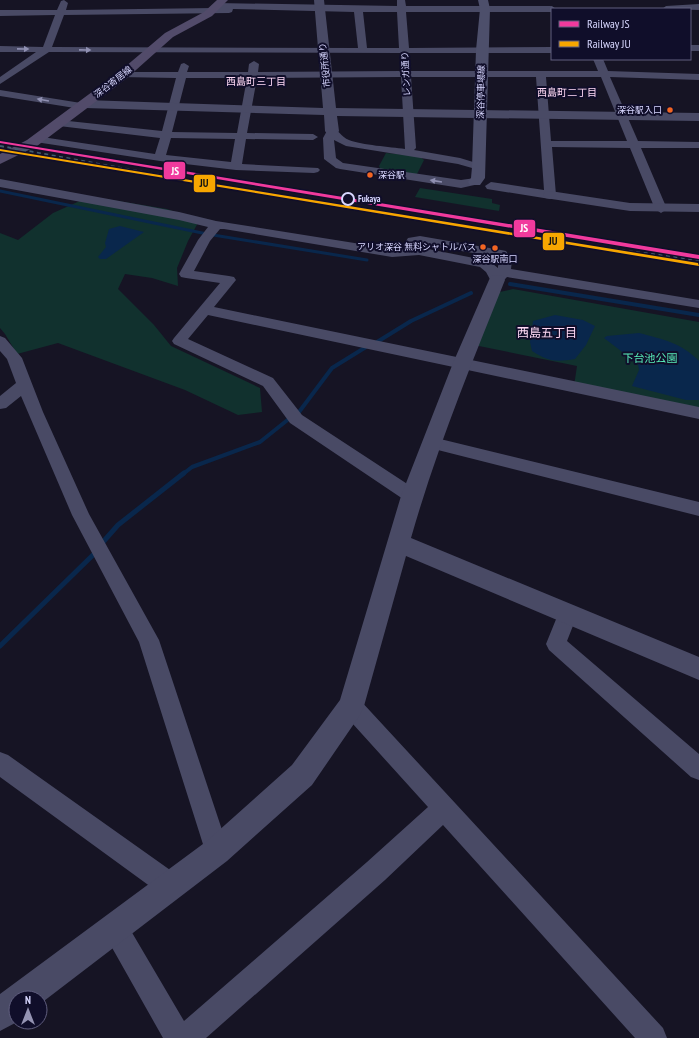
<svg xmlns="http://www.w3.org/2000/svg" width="699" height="1038" font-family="'PT Sans Narrow','Noto Sans JP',sans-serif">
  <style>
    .green { fill: #11312e }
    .water { fill: #09274c }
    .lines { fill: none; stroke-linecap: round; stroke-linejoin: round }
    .stream-far2 { stroke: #09274c; stroke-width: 3 }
    .stream-far1 { stroke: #09274c; stroke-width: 4 }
    .stream { stroke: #09274c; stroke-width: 5 }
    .minor { fill: #494a65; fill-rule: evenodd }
    .tertiary { fill: #494a65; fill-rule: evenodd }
    .secondary { fill: #4d4f6b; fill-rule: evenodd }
    .primary { fill: #524b6a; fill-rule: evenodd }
    .rail { stroke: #425b6d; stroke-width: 2; stroke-dasharray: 4 3.5; stroke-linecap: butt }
    .rail-1-casing { stroke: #100e2a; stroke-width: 3 }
    .rail-2-casing { stroke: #100e2a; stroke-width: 3 }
    .rail-1 { fill: #f13a9d; fill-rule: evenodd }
    .rail-2 { fill: #f7a600; fill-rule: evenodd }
    .oneway { fill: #9090b2 }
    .bus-dot { fill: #f26522; stroke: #100e2a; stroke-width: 1.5 }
    .stop-dot { fill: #100e2a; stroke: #d8d7ff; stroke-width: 2 }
    .labels { text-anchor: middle; stroke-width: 4; stroke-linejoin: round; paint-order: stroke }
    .far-street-label { font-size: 9px; fill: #d8d7ff; stroke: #100e2a }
    .far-bus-label { font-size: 9px; fill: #d8d7ff; stroke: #100e2a; text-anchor: end }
    .far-stop-label { font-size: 9px; font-weight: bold; fill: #d8d7ff; stroke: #100e2a; text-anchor: start }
    .far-neighbourhood-label { font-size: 10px; fill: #ffd9f5; stroke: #100e2a }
    .park-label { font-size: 11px; fill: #57ebb8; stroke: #100e2a }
    .neighbourhood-label { font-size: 12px; fill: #ffd9f5; stroke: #100e2a }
    .line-badge { stroke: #100e2a; stroke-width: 1.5 }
    .badge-label { font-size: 11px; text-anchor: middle; font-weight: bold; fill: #fff }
    .pale-badge-label { font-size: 11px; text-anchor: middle; font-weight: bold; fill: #111 }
  </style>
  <rect width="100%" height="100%" fill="#161424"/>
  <path class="green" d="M386 153 419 156 424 160 416 176 381 170 379 166Z
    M420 188 492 199V203L500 205 499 211 415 197Z
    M106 199 167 209 199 221 188 241 177 268 178 286 152 278 125 274 118 289 154 325 171 346 260 388 262 412 238 415 185 390 58 343 17 354 5 334 0 328V233L18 240 53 213 82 200Z
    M513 289 699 322V413L574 386 577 366 469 344 491 294Z"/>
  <path class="water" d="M120 226 144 232 106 259H100L98 257 106 247 105 243 109 229Z
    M555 315 583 320 595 326 586 345 575 359C556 362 549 362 532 351L530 342 533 321Z
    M639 333C662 339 682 343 699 361V400H686L632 386 639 370 638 364 604 338 607 336Z"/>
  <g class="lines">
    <path class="stream-far2" d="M0 191 207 234 367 260"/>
    <path class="stream-far1" d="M510 284 699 315
      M377 342 411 321 471 293
      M299 412 332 368 366 347
      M183 474 192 467 260 442 290 418"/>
    <path class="stream" d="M103 542 118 525 184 473
      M0 646 95 553"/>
    <path class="minor" d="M64 0 68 3 66 10 214 8V4L217 3 397 6V0H405L406 6H552L556 9H552V12H406L409 48 552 47V53H409L410 71H598L593 59H603L608 71 699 74V80L610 77 638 141 699 142V148H641L667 209 661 213 655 209 630 148 552 147 556 195 554 198 550 199 487 189 485 186 491 182 544 190 536 77H411L416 148 414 150 460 158 483 165 485 167 483 169 479 170 458 164 346 146 334 140 336 158 343 163 461 180 475 178 481 182 479 184 461 188 340 169 336 168 324 159 323 138 328 129C338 126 340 137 349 140 362 145 390 147 405 149L401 77 257 78 247 133 313 134 318 137 313 140 246 139 242 164 318 168 320 170 318 172 314 173 236 170 160 161 42 143 38 142 36 140 38 138 42 137 155 154 160 138 59 126 54 123 59 120 162 131 176 78 120 77 118 75 120 73 123 72H178L181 64 184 63 189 66 187 72H248L249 64 254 61 259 64 258 72 400 71V53L49 52 0 84V77L36 52H0V46L43 47 55 15 0 16V10H57L61 1ZM233 9 354 12 358 48 52 47 64 15 229 13 232 12ZM363 12H397L399 48H367ZM546 77H601L627 141H551ZM186 78H247L237 133 172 132ZM171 138 235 139 231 162 166 155Z
      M699 4V10L662 9 666 6Z
      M690 45H699V51H690Z
      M0 90 81 103 86 106 81 109 0 96Z
      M0 179 179 212 216 221 392 249H405L404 244 408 238 420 236 501 250 506 251 512 260 511 269 699 300V308L507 277C502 282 500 285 492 283L486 272 480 267 419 255 392 257 224 229H220L210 241 194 271 229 276 234 277 236 280 214 307 699 407V419L208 315 188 339 273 378 302 415 418 491 421 496 418 501 412 503 406 501 290 423 263 386 174 344 172 341 174 338 220 283 186 278 181 277 179 274 198 240 208 227 179 220 0 187ZM420 244 497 257 498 260V268L489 261 418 247 417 245Z
      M0 336 5 338 22 358 43 412 89 514 159 640 229 851 226 860 217 863 208 860 139 642 72 515 21 396 6 408 0 409V396L16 383 7 359 0 351Z
      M432 437 699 502V516L426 447 424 443 426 439Z
      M568 605 575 607 578 613 567 641 699 754V780L691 777 549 650 546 644 561 607Z
      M351 696 359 699 663 1028 667 1038H635L443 825 385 880 206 1038H163L106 937 102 928 106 919 115 915 124 919 184 1021 367 862 428 807 343 713 340 706 343 699Z
      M0 752 8 755 180 877 183 886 180 895 171 898 162 895 0 777Z"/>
    <path class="tertiary" d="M314 0H324L336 108 699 113V121L337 116 339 131 337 134H327L325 131 324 115 85 108 79 104 85 100 323 108Z
      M550 191 630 203 699 204V212L630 211 545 198 543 195 545 192Z
      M497 275 503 276 505 280C471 365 436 450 411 538L699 657V680L406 556 364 706 360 715 312 785 227 861 40 1004V998H16L17 1022 0 1031V994L207 841 292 765 340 700 401 496 453 363 489 280 491 276Z"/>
    <path class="secondary" d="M478 0H488L490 9 485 178 480 185H470L468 182 471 178 472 167 476 50 480 9Z"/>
    <path class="primary" d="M217 0H228L212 16 173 37 127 78 37 146 0 164V154L27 140 119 72 165 33 204 12Z"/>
    <path class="rail" d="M0 146C232 188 465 232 699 260"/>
    <g class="rail-1-casing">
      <path id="rail-1" d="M0 141 699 255V259L0 143Z"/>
    </g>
    <g class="rail-2-casing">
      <path id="rail-2" d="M0 149 698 263 699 266 0 151Z"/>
    </g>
    <use href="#rail-1" class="rail-1"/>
    <use href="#rail-2" class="rail-2"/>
  </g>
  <defs><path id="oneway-solid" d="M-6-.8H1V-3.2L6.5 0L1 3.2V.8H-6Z"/></defs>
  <g class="oneway">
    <use href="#oneway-solid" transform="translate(23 49) rotate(1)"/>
    <use href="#oneway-solid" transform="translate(85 50) rotate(1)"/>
    <use href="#oneway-solid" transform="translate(43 100) rotate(-170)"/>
    <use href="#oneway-solid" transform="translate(436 181) rotate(-171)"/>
  </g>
  <g class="bus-dot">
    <circle cx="670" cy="110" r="3.5"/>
    <circle cx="370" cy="175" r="3.5"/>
    <circle cx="483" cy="247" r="3.5"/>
    <circle cx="495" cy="248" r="3.5"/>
  </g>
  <circle class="stop-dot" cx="348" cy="199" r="6"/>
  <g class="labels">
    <g class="far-street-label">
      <text transform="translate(325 65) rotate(-96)" y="3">市役所通り</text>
      <text transform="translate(406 74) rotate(-93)" y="3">レンガ通り</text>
      <text transform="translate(113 82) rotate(-38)" y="3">深谷寄居線</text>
      <text transform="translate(481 92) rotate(-89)" y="3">深谷停車場線</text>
    </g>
    <g class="far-bus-label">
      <text x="662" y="113">深谷駅入口</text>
      <text x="378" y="178" text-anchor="start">深谷駅</text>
      <text x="476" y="250">アリオ深谷 無料シャトルバス</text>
      <text x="495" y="262" text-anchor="middle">深谷駅南口</text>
    </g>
    <g class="far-stop-label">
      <text x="358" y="202">Fukaya</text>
    </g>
    <g class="far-neighbourhood-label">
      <text x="256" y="85">西島町三丁目</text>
      <text x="567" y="96">西島町二丁目</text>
    </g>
    <g class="park-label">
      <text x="650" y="362">下台池公園</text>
    </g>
    <g class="neighbourhood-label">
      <text x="547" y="337">西島五丁目</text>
    </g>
  </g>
  <g class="line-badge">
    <rect x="163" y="161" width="23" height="19" rx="4" fill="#f13a9d"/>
    <rect x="193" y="174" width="23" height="19" rx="4" fill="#f7a600"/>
    <rect x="513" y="219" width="23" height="19" rx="4" fill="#f13a9d"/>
    <rect x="542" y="232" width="23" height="19" rx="4" fill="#f7a600"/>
  </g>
  <g class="badge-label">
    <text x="175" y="175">JS</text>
    <text x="524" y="232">JS</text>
  </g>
  <g class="pale-badge-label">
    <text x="204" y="187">JU</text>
    <text x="553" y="245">JU</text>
  </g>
  <rect x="551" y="8" width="140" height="52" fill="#100e2a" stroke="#605e7f"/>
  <rect x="559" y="21" width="20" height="6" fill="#f13a9d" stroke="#605e7f"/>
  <text x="587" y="28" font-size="12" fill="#d8d7ff">Railway JS</text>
  <rect x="559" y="41" width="20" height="6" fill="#f7a600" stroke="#605e7f"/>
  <text x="587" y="48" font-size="12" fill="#d8d7ff">Railway JU</text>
  <g transform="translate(28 1010)"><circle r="19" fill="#100e2a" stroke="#605e7f"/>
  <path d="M0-3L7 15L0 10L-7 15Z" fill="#9493b2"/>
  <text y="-6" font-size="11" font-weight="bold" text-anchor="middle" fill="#d8d7ff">N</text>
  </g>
</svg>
